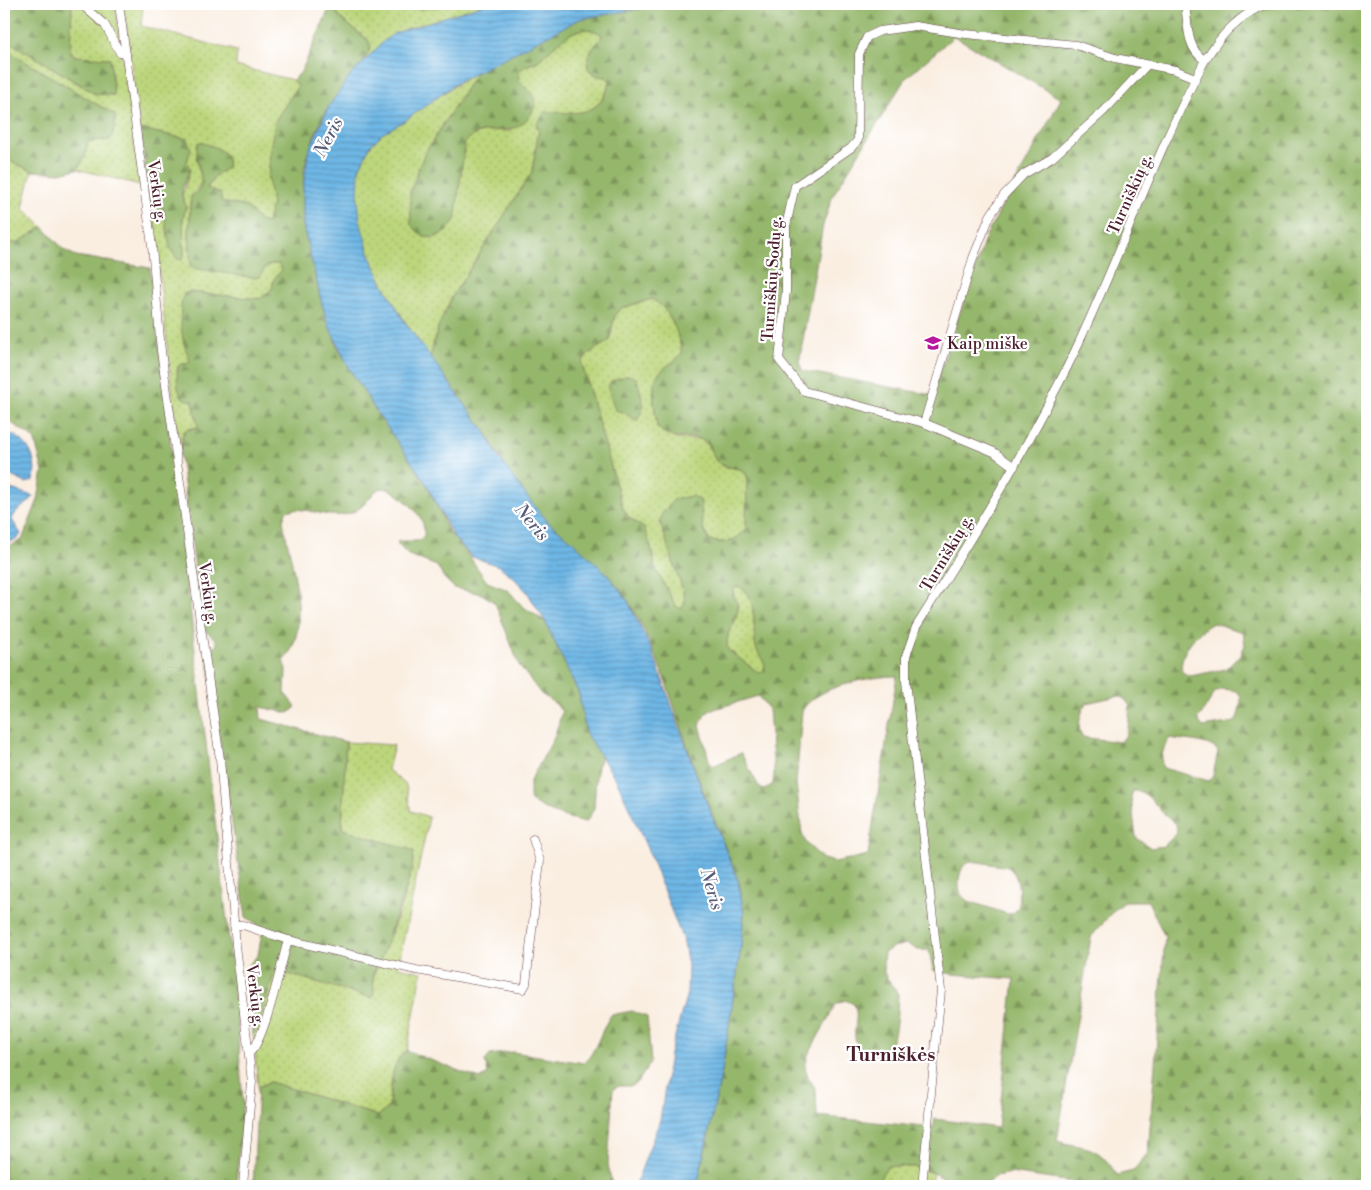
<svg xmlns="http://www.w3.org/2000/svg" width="1371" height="1190" font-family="'Libre Bodoni',serif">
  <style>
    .grass { fill: url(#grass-dots); stroke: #837a54 }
    .forest { fill: url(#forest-firs); stroke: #706b4c; fill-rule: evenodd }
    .wetland { fill: url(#wetland-marsh); stroke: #837a54 }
    .water { fill: url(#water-rules); stroke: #5c6b88 }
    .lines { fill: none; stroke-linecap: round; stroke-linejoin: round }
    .street-casing { stroke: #643e46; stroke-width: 9 }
    .street { stroke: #fff; stroke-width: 8 }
    .labels { text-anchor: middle; stroke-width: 4.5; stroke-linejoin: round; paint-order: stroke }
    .street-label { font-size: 16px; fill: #4a1f2b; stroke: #fff }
    .poi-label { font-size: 16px; fill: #4a1f2b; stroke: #fff; text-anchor: start }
    .water-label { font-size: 18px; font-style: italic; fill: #585c76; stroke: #fff }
    .quarter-label { font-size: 19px; font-weight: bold; fill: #4a1f2b; stroke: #fff }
  </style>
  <defs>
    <pattern id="grass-dots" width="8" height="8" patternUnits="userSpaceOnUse" patternTransform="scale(1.25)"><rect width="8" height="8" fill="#bcd67c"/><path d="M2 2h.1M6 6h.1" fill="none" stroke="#a3b76b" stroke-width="1.8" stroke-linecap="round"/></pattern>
    <pattern id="forest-firs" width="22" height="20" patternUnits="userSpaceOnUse" patternTransform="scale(1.25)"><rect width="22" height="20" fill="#95b76c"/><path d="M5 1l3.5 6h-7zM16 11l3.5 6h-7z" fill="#7c9459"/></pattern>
    <pattern id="wetland-marsh" width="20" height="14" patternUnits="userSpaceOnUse" patternTransform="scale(1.25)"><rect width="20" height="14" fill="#bcd67c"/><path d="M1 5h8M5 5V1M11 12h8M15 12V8" fill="none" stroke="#a3b76b"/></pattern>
    <pattern id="water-rules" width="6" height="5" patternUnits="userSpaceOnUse" patternTransform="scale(1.25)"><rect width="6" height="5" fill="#6eb7e6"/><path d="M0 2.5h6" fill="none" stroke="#5c94bb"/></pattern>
  </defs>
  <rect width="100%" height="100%" fill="#fff"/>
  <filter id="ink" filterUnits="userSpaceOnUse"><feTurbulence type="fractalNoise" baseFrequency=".02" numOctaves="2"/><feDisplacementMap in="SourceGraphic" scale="10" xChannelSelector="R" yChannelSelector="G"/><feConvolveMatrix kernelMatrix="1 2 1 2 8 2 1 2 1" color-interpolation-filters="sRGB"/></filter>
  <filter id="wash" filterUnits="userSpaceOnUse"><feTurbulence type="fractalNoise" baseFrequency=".0096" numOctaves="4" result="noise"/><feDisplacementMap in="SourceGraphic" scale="20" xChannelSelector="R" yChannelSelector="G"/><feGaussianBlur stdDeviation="1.12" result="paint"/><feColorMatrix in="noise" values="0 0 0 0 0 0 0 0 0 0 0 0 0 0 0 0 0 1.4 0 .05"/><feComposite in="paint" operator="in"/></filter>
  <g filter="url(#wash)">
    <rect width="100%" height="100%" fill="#faeee1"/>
    <path class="grass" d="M72 4H115L140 185 77 169 85 157 88 141 110 140 115 115 4 49V22L7 23 10 42 95 94 114 95 70 50Z
      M123 4H143L141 26 237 51 236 66 293 80 298 86 290 99 268 178 272 204 267 223 259 221 247 207 222 202 207 188 217 174 227 168C230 156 221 151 212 146L196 157 202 181 190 202 189 235 191 267 260 277C265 267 268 263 279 264L282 270 274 279 272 289 260 299 188 292 185 347 190 359 189 363 179 365 177 371 179 391 193 401 198 427 187 429 182 435 180 453C168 368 162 282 149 197L156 211 162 207 166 217 170 248 184 256 183 219 186 206 182 196 190 170 187 162V139L140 129Z
      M331 4H408L409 7 421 9 455 4H485L395 33 363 62 371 47 368 40 340 18 334 6 330 7Z
      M581 29 595 30 602 35 601 39C586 53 578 75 606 77L610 81C603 110 582 118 554 112L536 125 539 129 532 172 452 297 439 325 430 357C395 310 339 223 362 161 366 150 374 142 382 134L477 71 424 155 410 192 421 235 433 238 447 231 465 143C475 130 493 130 509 131L531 92 520 83 518 74 522 67 537 62 566 35Z
      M4 158 32 171 23 208 43 227 17 243 4 242Z
      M652 299C671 310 678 332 682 353 676 362 666 365 659 373 649 386 656 413 657 427L676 439H701L707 444 716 461 723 466 743 470 747 476 746 530C734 541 724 545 709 540L703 529 700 500 660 522 684 594 685 603 681 609 676 606 655 568 651 547 635 521 629 518 622 506 582 364C585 353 600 347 609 341L615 315 621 308Z
      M738 586C759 596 752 628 756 647 758 654 762 659 765 664L763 673H759L728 650C724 633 734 625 738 610 739 603 733 597 733 590Z
      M346 742 394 745 388 770 406 785 411 811 429 817 398 967 422 972 407 1051C390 1060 391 1090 389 1107L378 1116 270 1082 258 1087 253 1035 261 1018 275 970 372 998C376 989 371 980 375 972 391 934 409 892 414 851L342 829Z
      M888 1166 915 1167 933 1173 930 1186H879L881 1174Z"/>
    <path class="forest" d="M4 4H72L70 51 74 56 110 58 114 95 96 94 10 42 7 23 4 22Z
      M408 4H455L421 9 409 7Z
      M667 4H1367V1186H1101L1010 1173 996 1176 984 1185 959 1186 933 1173 915 1167 888 1166 882 1174 879 1186H697L722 1071 741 947V891L738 880C724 843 708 807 695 769 674 709 657 642 620 589L540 514 508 471 486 433 430 357 439 325 452 297 532 172 539 129 536 125 545 112C575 112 601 120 610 81L606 77C578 75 586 53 601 39L602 35C578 17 556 46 539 60 534 64 526 64 522 69 517 73 519 78 520 83L531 92 536 103C520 148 486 116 465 143L455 220 447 231 433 238 421 235 411 225 410 192 424 155 477 71 580 19ZM954 36 1061 99 986 236 932 395 803 371 799 363 823 225 833 195 905 79ZM652 299C671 310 678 332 682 353 676 362 666 365 659 373 649 386 656 413 657 427 678 446 683 433 701 439 711 443 711 455 717 461 723 468 735 467 743 470L747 476 746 530C734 541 724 545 709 540L703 529 700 500 692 496 674 499 662 514 660 522 684 594 685 603 681 609 676 606 655 568 651 547 644 528 629 518 622 506 582 364C585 353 600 347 609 341L615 315 621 308ZM738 586C759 596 752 628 756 647 758 654 762 659 765 664L763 672 759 673 728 650C724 633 734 625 738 610 739 603 733 597 733 590ZM1213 623 1243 632 1245 645 1241 654 1226 669 1190 676 1182 672C1178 653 1196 632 1213 623ZM897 676 868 855 835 862 823 859 806 843 802 834 796 784 802 711C815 686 872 676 897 676ZM1221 689C1234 690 1244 690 1240 706 1239 712 1238 717 1235 722L1203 727 1198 720 1215 692ZM758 696 769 709 774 772 773 784 764 790 759 787 741 753 713 766 710 764 700 725 705 714 711 710ZM1118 696 1124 698 1130 706C1128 718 1131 736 1119 742L1082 737C1076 728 1081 712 1086 703ZM1170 738C1184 741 1209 740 1218 751L1213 776 1209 781 1163 768C1159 760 1164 744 1170 738ZM1133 791C1151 789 1160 817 1176 823L1177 833 1164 846 1151 848 1136 838 1131 797ZM972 861 1008 867C1021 877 1018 892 1019 906L1014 913 1008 914 968 901C965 899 961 896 960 892 957 882 960 862 972 861ZM1126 901H1148L1165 937 1148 1153 1133 1171 1117 1175C1096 1143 1090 1150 1057 1141L1091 937 1114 910ZM907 944 918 950H929L933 970 952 974 1014 979 998 1128 935 1119 933 1128 817 1116 816 1090 808 1077 805 1067 808 1055 836 1004 845 1000 854 1004C860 1017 852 1030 856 1042 858 1048 865 1053 870 1054 898 1062 897 1012 898 994 887 974 881 980 884 953L893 947Z
      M334 6 340 18 368 40 371 47 363 62 329 106 314 136 304 169 303 225 322 304 338 348 380 417 426 483 449 532 467 553 487 582 508 590 522 606 545 621 579 694 586 734 601 755 596 776 594 809 586 822C565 818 547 812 530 800V781L554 738 562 712 556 704 541 694 519 665 495 603 482 594 454 588 444 578 437 566 408 555 398 545V541H418L424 536C425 523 420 515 411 506 367 464 380 509 343 515 324 518 304 505 286 511L283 521C290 560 314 630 283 661L286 668 285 694 296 707 289 713 260 707 261 719 346 742 342 829 414 851 412 870 382 957 373 974 374 991 372 998 275 970 261 1018 253 1035 247 967 258 955 263 928 246 917 207 654 212 647 217 646 216 640 203 628 180 453 184 431 198 427 193 401 184 399C176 392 176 375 179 365L189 363C191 357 187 354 185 347 181 334 178 307 184 294L188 292 260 299 272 289 274 279 282 270 279 264C268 263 265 267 260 277L255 278 191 268 189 235 191 196C207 189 200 172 197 159 196 154 197 147 198 142 211 145 231 150 227 168L217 174 207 188 220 193 222 202 247 207 259 221 267 223 272 204 268 178 271 143 276 119 298 86 293 80 301 72 330 7Z
      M4 49 115 115V128L110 140 88 141 85 157 77 169 60 173 32 171 4 158V130L11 115 8 95 4 88Z
      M140 129 187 139 191 149 187 162 190 169 182 189V196L186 206 183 219 184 256 182 260 177 259 170 248 163 207 156 211 149 197Z
      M43 227 64 250 76 256 150 268 234 981 243 1103 236 1186H4V665L9 636 4 631V549L22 540 38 500 43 471 34 438 4 418V242L17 243Z
      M629 375 637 379 644 406 637 421 623 412 615 410 608 387 611 381Z
      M632 1011 647 1017 651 1062 638 1082 632 1086H619L613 1089 608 1164 612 1186H253L258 1087 270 1082 378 1116 389 1107C391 1090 390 1060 407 1051L480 1079 488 1074 485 1061 490 1055 512 1052 584 1063C596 1052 601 1030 611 1015Z"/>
    <path class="wetland" d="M4 88C13 103 14 116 4 130Z"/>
    <path class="water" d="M485 4H667L580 19 458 82 406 120 382 134 370 146 359 169 358 199 360 221 370 256 382 282 404 321 486 433 499 458 528 498 548 522 570 539 605 572 627 599 652 651 706 801 738 880 744 913 741 947 722 1071 697 1186H635L660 1120 670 1054 687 993 688 966 684 943 647 848 617 781 586 734 579 694 545 621 527 592 513 577 499 566 472 557 454 538 426 483 380 417 349 368 329 326 322 304 303 225V188L308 152 329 106 349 77 384 41 395 33Z
      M4 433C26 434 40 461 33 481L26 483 11 476 4 475Z
      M4 487 33 496C29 506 16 507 12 520L21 534 17 539 4 544Z"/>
  </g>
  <g filter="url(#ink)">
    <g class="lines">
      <g class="street-casing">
        <path id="street" d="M81 4 105 25 120 53 126 54
          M119 4 152 246 161 351 220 759 236 945 252 1082 243 1186
          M1185 4C1188 22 1186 50 1205 60
          M924 423 973 258 990 216 1004 195 1024 174 1052 158 1104 111 1146 66
          M1014 467 994 452 924 423 804 391 779 360 786 291V226L795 186 851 148 858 140 859 54 867 37 880 31 915 26 966 34 1076 45 1115 58 1175 70 1195 78
          M234 925H243L288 940 416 970 523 989 526 984 540 861 533 839
          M250 1052C264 1044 282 960 288 940
          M922 1186 941 990 906 681V656L916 627C972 537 1029 447 1075 351 1120 256 1155 154 1205 60 1221 35 1238 16 1266 4"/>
      </g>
      <use href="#street" class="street"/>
    </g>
  </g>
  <defs>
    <g id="school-bare" transform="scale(1.35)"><path d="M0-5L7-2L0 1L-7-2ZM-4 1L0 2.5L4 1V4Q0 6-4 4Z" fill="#b5179e" stroke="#fff" stroke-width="2.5" paint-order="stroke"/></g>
  </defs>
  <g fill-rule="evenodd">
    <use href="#school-bare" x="933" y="343"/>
  </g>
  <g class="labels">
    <g class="street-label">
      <text transform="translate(158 191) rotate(82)" y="6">Verkių g.</text>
      <text transform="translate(1129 194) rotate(-66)" y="6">Turniškių g.</text>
      <text transform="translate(771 279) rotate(-86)" y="6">Turniškių Sodų g.</text>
      <text transform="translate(946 553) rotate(-59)" y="6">Turniškių g.</text>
      <text transform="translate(209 593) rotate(82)" y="6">Verkių g.</text>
      <text transform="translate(256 995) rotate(83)" y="6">Verkių g.</text>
    </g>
    <g class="poi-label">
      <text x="947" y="349">Kaip miške</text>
    </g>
    <g class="water-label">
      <text transform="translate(328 137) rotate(-62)" y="6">Neris</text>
      <text transform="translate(532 522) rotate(50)" y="6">Neris</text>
      <text transform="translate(712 889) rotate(74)" y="6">Neris</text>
    </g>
    <g class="quarter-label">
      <text x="891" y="1061">Turniškės</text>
    </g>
  </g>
  <rect width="1371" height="1190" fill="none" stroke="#fff" stroke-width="20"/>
</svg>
